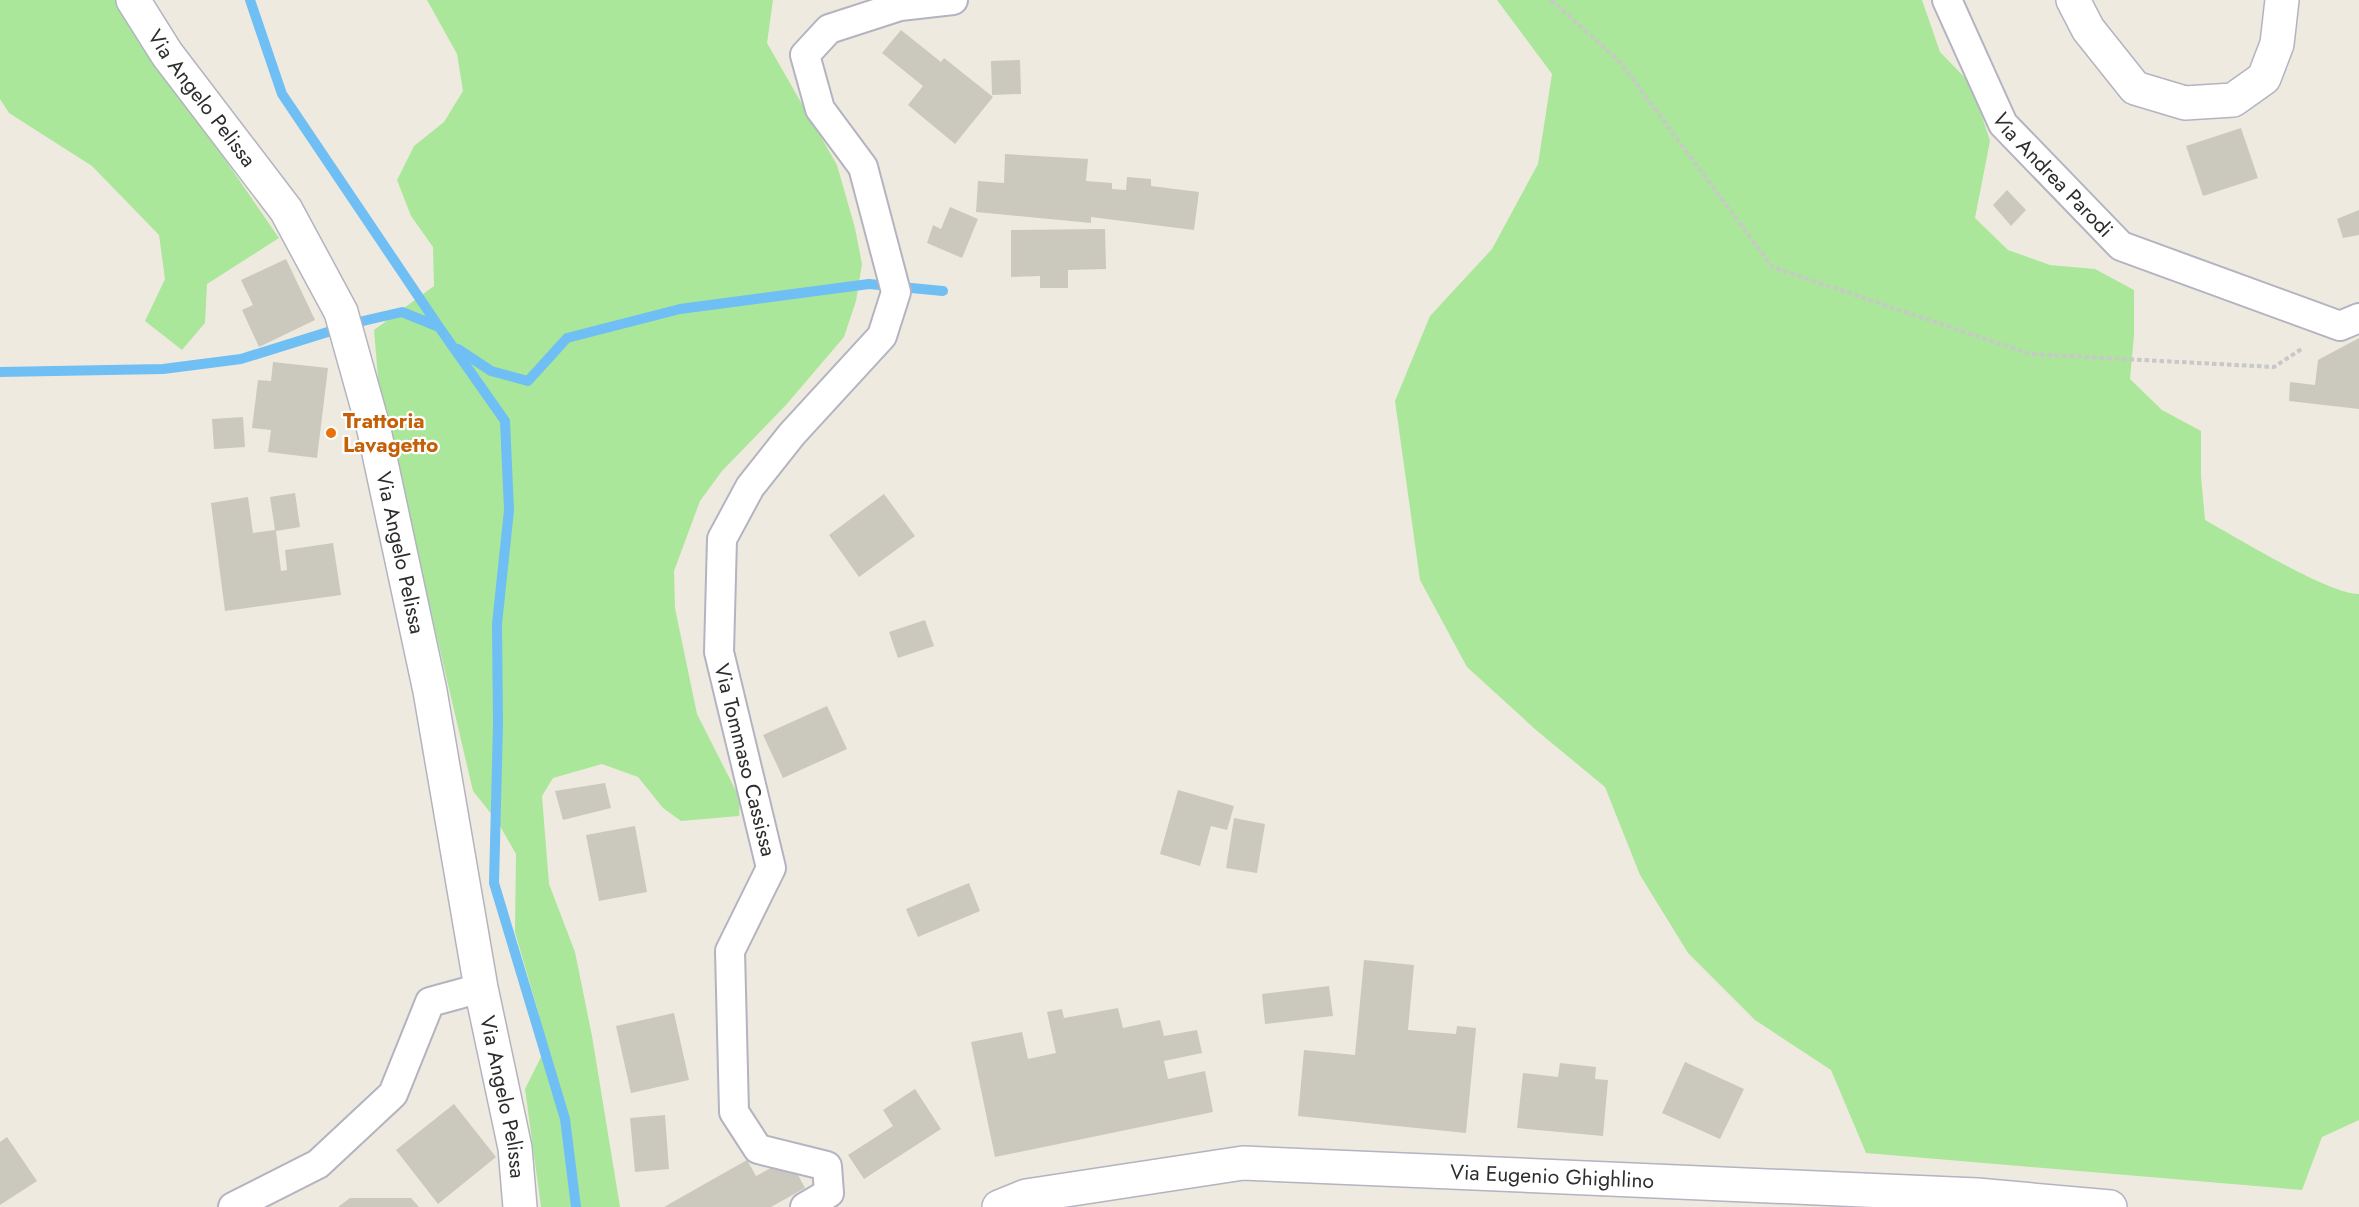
<svg xmlns="http://www.w3.org/2000/svg" width="2359" height="1207" font-family="Jost,sans-serif">
  <style>
    .green { fill: #aae79a }
    .lines { fill: none; stroke-linecap: round; stroke-linejoin: round }
    .stream { stroke: #6fbff4; stroke-width: 10 }
    .building { fill: #cbc8bd }
    .minor-casing { stroke: #b3b3c1; stroke-width: 32 }
    .tertiary-casing { stroke: #b3b3c1; stroke-width: 36 }
    .secondary-casing { stroke: #b3b3c1; stroke-width: 36 }
    .path { stroke: #c8c8c8; stroke-width: 4; stroke-dasharray: 4.5 3; stroke-linecap: butt }
    .minor { stroke: #fff; stroke-width: 28 }
    .tertiary { stroke: #fff; stroke-width: 33 }
    .secondary { stroke: #fff; stroke-width: 33 }
    .food-dot { fill: #e8710a; stroke: #fff; stroke-width: 2 }
    .labels { text-anchor: middle; stroke-width: 4.5; stroke-linejoin: round; paint-order: stroke }
    .street-label { font-size: 21px; fill: #2d2d2d; stroke: #fff }
    .food-label { font-size: 21px; font-weight: bold; fill: #c56008; stroke: #fff; text-anchor: start }
  </style>
  <rect width="100%" height="100%" fill="#efeadf"/>
  <path class="green" d="M0 0H115L279 238 207 284 205 323 182 350 145 321 165 279 159 235 92 166 9 113 0 99Z
    M427 0H773L767 43 837 165 855 228 862 264 856 301 844 337 786 405 722 471 700 501 674 571 675 608 697 714 740 799 739 816 681 821 663 808 638 777 602 764 553 778 542 796 549 884 575 952 592 1036 620 1207H541L525 1089 542 1055 539 1015 515 932 516 854 497 821 473 791 379 390 374 330 434 286 433 247 411 216 397 180 414 146 444 122 463 91 457 54Z
    M1497 0H1922L1940 52 1972 85 1990 141 1975 218 2008 250 2050 265 2095 269 2134 290V335L2130 379 2162 410 2201 431V476L2205 520C2236 537 2328 594 2359 594V1120L2322 1137 2302 1190 1866 1153 1831 1070 1755 1020 1688 953 1640 875 1605 787 1536 730 1467 667 1420 580 1395 401 1430 316 1492 249 1538 164 1552 74Z"/>
  <g class="lines">
    <path class="stream" d="M250 0 282 94 439 327 505 421 509 510 497 624 498 724 494 883 565 1119 576 1207
      M458 349 491 371 528 381 567 338 680 309 869 284 943 291
      M0 372 163 369 241 359 363 321 402 312 439 327"/>
  </g>
  <path class="building" d="M901 30 941 62 944 58 993 97 955 144 908 105 923 86 882 53Z
    M1020 60 1021 94 992 95 991 61Z
    M2241 128 2258 178 2203 196 2186 146Z
    M1005 154 1088 159 1086 181 1112 183V189L1126 190 1127 177 1151 179V186L1199 192 1194 230 1091 217V223L976 212 978 181 1004 183Z
    M2007 190 2026 210 2011 226 1993 205Z
    M950 207 978 219 962 258 927 243 933 225 941 229Z
    M2359 210V235L2343 238 2337 219Z
    M1105 229 1106 269 1068 270V288H1040V276L1011 277V230Z
    M286 259 315 320 259 347 242 310 253 305 241 280Z
    M2359 338V409L2289 401 2290 382 2315 385 2318 360Z
    M273 362 328 368 317 458 268 452 271 430 252 428 258 380 271 381Z
    M243 417 245 447 214 449 212 419Z
    M295 493 300 527 276 531 281 571 287 570 285 550 333 543 341 595 225 611 211 503 248 497 253 533 275 530 270 497Z
    M884 494 915 536 859 577 829 535Z
    M925 620 934 646 898 658 889 632Z
    M827 706 847 749 783 778 763 735Z
    M605 783 611 808 563 820 555 791Z
    M1178 790 1234 806 1227 830 1211 826 1200 866 1160 854Z
    M1234 818 1265 824 1257 873 1226 868Z
    M635 826 647 892 599 901 586 835Z
    M969 883 980 911 918 937 906 909Z
    M1364 960 1414 965 1408 1030 1456 1034 1457 1026 1476 1028 1466 1133 1298 1116 1304 1050 1355 1055Z
    M1329 986 1333 1016 1265 1024 1262 994Z
    M1118 1008 1123 1028 1160 1020 1164 1036 1197 1030 1202 1053 1164 1061 1168 1079 1205 1071 1213 1112 995 1157 971 1042 1022 1032 1028 1059 1056 1053 1047 1012 1062 1009 1064 1018Z
    M674 1013 689 1080 631 1093 616 1026Z
    M1685 1062 1744 1089 1720 1139 1662 1113Z
    M1560 1063 1596 1067 1595 1079 1608 1080 1603 1136 1517 1128 1523 1073 1558 1077Z
    M915 1089 941 1129 864 1179 848 1155 893 1126 883 1110Z
    M454 1104 496 1157 438 1204 396 1150Z
    M665 1115 669 1169 635 1172 630 1118Z
    M7 1137 37 1181 0 1205V1142Z
    M789 1158 805 1188 771 1207H664L747 1160 756 1176Z
    M350 1198H411L419 1207H338Z"/>
  <g class="lines">
    <g class="minor-casing">
      <g id="minor">
        <path id="s1" d="M1947 0 2003 124 2121 246 2340 326 2359 318"/>
        <path d="M233 1207 318 1164 393 1094 430 1002 481 988"/>
        <path d="M805 1207 829 1193 827 1166 758 1149 734 1112 730 951 771 868 719 652 722 539 750 487 792 434 882 336 896 292 863 167 820 109 805 55 829 29 900 6 953 0"/>
      </g>
    </g>
    <g class="tertiary-casing">
      <g id="tertiary">
        <path id="s2" d="M133 0 167 54 286 210 341 312 374 430 430 691 481 988 515 1148 520 1207"/>
        <path d="M2073 0 2088 29 2135 88 2185 103 2233 100 2264 78 2277 44 2282 0"/>
      </g>
    </g>
    <g class="secondary-casing">
      <g id="secondary">
        <path id="s3" d="M999 1207 1026 1196 1243 1163 1977 1195 2110 1207"/>
      </g>
    </g>
    <path class="path" d="M1551 0 1621 63 1772 267 2030 354 2274 367 2303 348"/>
    <use href="#minor" class="minor"/>
    <use href="#tertiary" class="tertiary"/>
    <use href="#secondary" class="secondary"/>
  </g>
  <circle class="food-dot" cx="331" cy="433" r="6"/>
  <g class="labels">
    <g class="street-label">
      <text dy="7" stroke="none"><textPath href="#s2" startOffset="120">Via Angelo Pelissa</textPath></text>
      <text dy="7" stroke="none"><textPath href="#s1" startOffset="207">Via Andrea Parodi</textPath></text>
      <text dy="7" stroke="none"><textPath href="#s2" startOffset="624">Via Angelo Pelissa</textPath></text>
      <text transform="translate(745 760) rotate(76)" y="7">Via Tommaso Cassissa</text>
      <text dy="7" stroke="none"><textPath href="#s2" startOffset="1178">Via Angelo Pelissa</textPath></text>
      <text dy="7" stroke="none"><textPath href="#s3" startOffset="558">Via Eugenio Ghighlino</textPath></text>
    </g>
    <g class="food-label">
      <text x="343" y="428">Trattoria<tspan x="343" dy="24">Lavagetto</tspan></text>
    </g>
  </g>
</svg>
